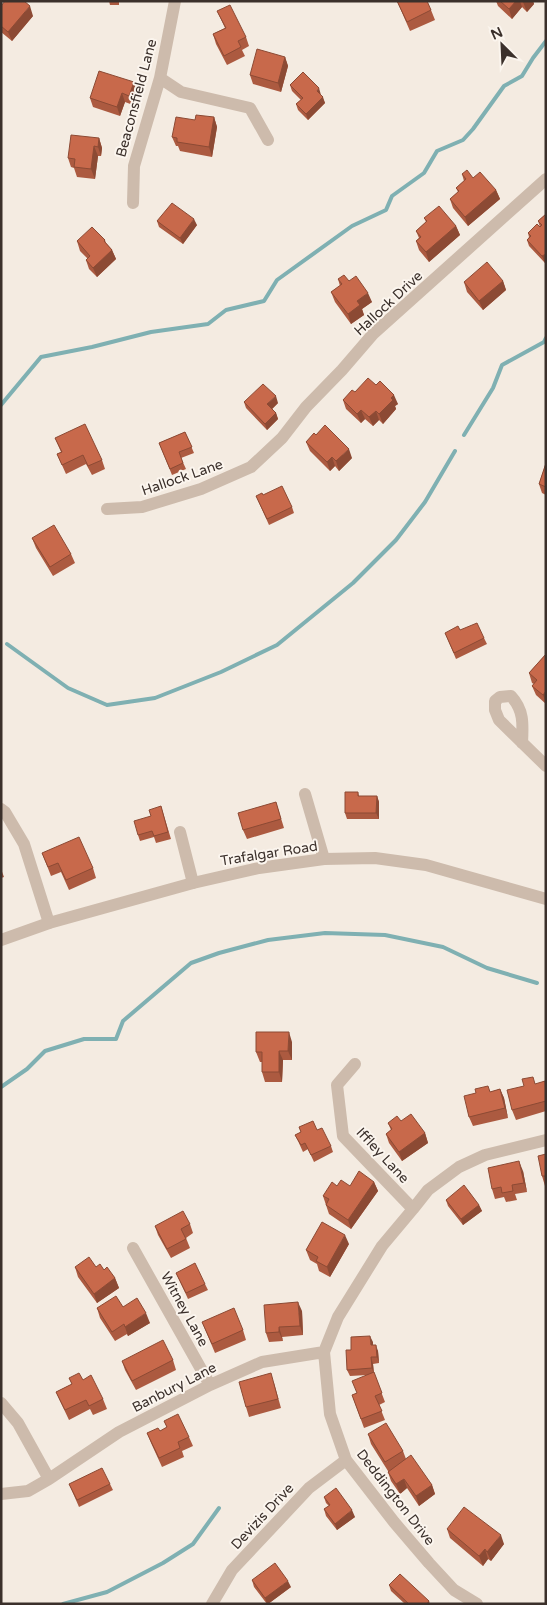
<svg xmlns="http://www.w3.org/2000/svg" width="547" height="1605" font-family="'Varela Round',sans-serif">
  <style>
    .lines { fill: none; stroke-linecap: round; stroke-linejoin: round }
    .stream { stroke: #7fb0b2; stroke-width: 4 }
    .minor { stroke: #cdbbac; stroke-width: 12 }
    .tertiary { stroke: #cdbbac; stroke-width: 12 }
    .wall { fill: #ac5a40 }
    .shaded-wall { fill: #8c4a34 }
    .building { fill: #c8694b; stroke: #8c4a34 }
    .labels { text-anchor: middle; stroke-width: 4; stroke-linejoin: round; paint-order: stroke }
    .street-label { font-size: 14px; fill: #3b302b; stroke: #fbf5ee }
  </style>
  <rect width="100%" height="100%" fill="#f4ebe1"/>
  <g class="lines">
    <path class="stream" d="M1 405 41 357 92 347 151 332 208 324 226 310 264 301 277 280 352 226 386 210 392 196 424 173 437 151 463 140 473 129 504 86 522 76 533 58 546 41
      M464 435 493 388 502 365 544 342 546 338
      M7 644 68 688 107 705 155 698 221 672 277 645 353 583 396 540 425 502 455 451
      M1 1087 27 1069 45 1051 84 1039H116L123 1021 191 963 219 953 268 940 325 933 385 935 443 947 487 968 537 983
      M63 1604 107 1592 163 1563 193 1544 219 1508"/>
    <path class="minor" d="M160 78 181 92 250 108 268 140
      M133 203 134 166 160 78 175 1
      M107 509 142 507 201 489 251 467 282 438 306 407 342 370 373 334 546 179
      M522 743C523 724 524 710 511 696L500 697 495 701V710L499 720 546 766
      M305 794 324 859
      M1 809 5 812 24 844 49 923
      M180 832 193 883
      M355 1064 337 1085 343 1136 413 1209
      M133 1248 210 1385
      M1 1403 18 1423 49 1479 28 1491 1 1494
      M49 1479 119 1432 210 1385 262 1362 324 1352
      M212 1604 232 1570 309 1488 346 1460
      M477 1604 454 1590 429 1563 394 1522 346 1460 330 1414 324 1352 338 1317 382 1246 413 1209 428 1190 459 1167 485 1155 546 1140"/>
    <path class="tertiary" d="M1 940 49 923 193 883 259 868 324 859 375 858 426 865 546 899"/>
  </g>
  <path class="wall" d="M109 1H119V5H110Z
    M397 1 431 10 435 20 410 31Z
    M496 1H533L534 4 527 12 522 7 512 19 498 6Z
    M1 6 33 16 12 41 1 32Z
    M217 11 246 37 249 46 242 50 245 56 227 65 216 44 213 34 225 28Z
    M285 57 288 66 281 92 253 84 250 75Z
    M134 82 137 92 133 105 125 102 120 116 93 107 90 98Z
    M290 85 321 95 325 103 308 120 298 110 296 104 301 100 292 91Z
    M214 117 217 127 212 157 180 151 178 146H176L172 137 195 120Z
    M99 138 102 148 101 156H98L95 179 77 177 74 168 71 167 68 158Z
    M462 174 496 190 500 199 468 226 453 208 450 199 458 192 456 188 464 181Z
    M546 214 545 263 529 246 527 240 529 237 528 233 540 227 538 221Z
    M424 218 456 226 460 235 429 262 419 250 416 241 419 238 416 231 426 222Z
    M157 221 197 225 183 244 159 227Z
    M105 240 106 243 112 250 116 259 97 277 89 269 86 260 88 259 80 251 77 241Z
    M338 279 349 281 372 302 362 309 364 315 351 324 335 302 331 292 340 286Z
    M503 281 506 290 483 310 467 292 464 282Z
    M376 385 398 404 395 406 396 409 383 424 379 420 373 426 365 419 361 423 346 409 343 400 355 392Z
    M244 402 278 403 272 409 276 413 278 419 267 430 246 408Z
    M185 432 194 453 181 458 186 469 172 475 159 443Z
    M55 438 102 460 105 469 92 475 86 464 66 474 57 454 61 452Z
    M306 442 352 458 339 471 335 466 330 471 310 451Z
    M546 463V495L542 493 539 484Z
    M263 495 292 507 294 513 269 525 256 496Z
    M32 538 71 554 75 563 53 576 36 548Z
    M460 630 484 638 487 644 456 659 445 633Z
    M546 654V704L536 695 532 686 534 684 532 683 529 673Z
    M358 792 359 796H377L379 802V819H347L345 813Z
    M276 802 284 828 247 839 243 830Z
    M161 806 171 839 156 843 154 837 140 841 138 835 151 816Z
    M42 853 93 868 96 878 69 890 61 872 51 876Z
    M1 869 4 877 1 878Z
    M292 1042V1060H283L282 1082H265L262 1072V1062H260L256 1052Z
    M546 1083V1111L516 1120 512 1110 536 1084Z
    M500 1089 504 1098 508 1118 473 1126 469 1117 490 1092Z
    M401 1121 425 1133 428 1143 402 1161 389 1143 386 1134 391 1130 388 1123Z
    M299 1127 317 1130 331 1146 333 1152 314 1162 308 1149 303 1152 298 1141 295 1135 301 1132Z
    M546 1154V1186H545L542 1176Z
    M523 1171 527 1192 515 1194 517 1200 506 1202 504 1197 495 1199 492 1189Z
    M374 1182 378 1191 351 1229 329 1214 323 1196 337 1186H350Z
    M446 1200 479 1205 482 1211 463 1225 448 1206Z
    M190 1224 193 1233 186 1238 190 1248 171 1258 158 1235 155 1226Z
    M349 1244 330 1277 319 1271 317 1264 310 1260 306 1250Z
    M75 1267H96L104 1270 115 1278 119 1288 97 1303 78 1277Z
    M176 1273 205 1284 208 1290 188 1299Z
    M123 1307 150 1323 128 1336 127 1334 115 1341 100 1318 97 1308Z
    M302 1311 303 1335 282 1337 283 1341 269 1342 266 1333Z
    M202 1322 243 1330 246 1340 215 1353Z
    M373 1342V1345L378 1351 379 1363 373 1364 374 1373 385 1402 379 1405 385 1420 364 1428 352 1395 357 1393 367 1375 350 1376 347 1370 351 1350Z
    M173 1360 176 1370 136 1390 125 1370 122 1361Z
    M69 1378 83 1380 103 1399 107 1409 93 1415 90 1409 69 1420 60 1401 56 1392 72 1384Z
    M274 1383 281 1408 249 1417 246 1407Z
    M164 1421 189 1437 193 1446 182 1451 184 1457 162 1467 151 1443 147 1433 160 1431 167 1428Z
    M368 1434 403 1451 406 1459 432 1485 435 1494 419 1506 407 1488 400 1494 391 1481 388 1472V1471L371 1444Z
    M69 1484H110L113 1490 79 1507Z
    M324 1497 355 1517 337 1530 326 1516 324 1509 329 1506 326 1503Z
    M447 1529 504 1544 491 1561 488 1559 483 1566 450 1538Z
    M252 1580 291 1587 268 1604H267L254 1587Z
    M389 1585 429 1601 430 1604H405L391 1591Z"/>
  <path class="shaded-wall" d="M516 1H520L522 7 512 19 509 9Z
    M524 1H533L534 4 527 12 523 2Z
    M30 6 33 16 12 41 8 32Z
    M285 57 288 66 281 92 278 83Z
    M134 82 137 92 133 105 129 96Z
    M319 88 321 95 319 97 317 91Z
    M122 93 125 102 120 116 117 107Z
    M323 97 325 103 308 120 306 114Z
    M214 117 217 127 212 157 209 147Z
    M99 138 102 148 101 156 98 147Z
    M94 146 98 156 95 179 91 169Z
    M496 190 500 199 468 226 465 217Z
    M194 219 197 225 183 244 180 238Z
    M456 226 460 235 429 262 426 252Z
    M112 250 116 259 97 277 93 268Z
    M546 254V262L545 263 542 256Z
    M503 281 506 290 483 310 479 301Z
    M368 293 372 302 362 309 364 315 351 324 348 314 357 301Z
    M394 395 398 404 395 406 396 409 383 424 379 414 391 398Z
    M276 396 278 403 270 411 267 404Z
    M361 410 365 419 361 423 357 414Z
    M376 411 379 420 373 426 369 417Z
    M276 413 278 419 267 430 265 424Z
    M349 449 352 458 339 471 336 461Z
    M332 457 335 466 330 471 327 462Z
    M546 691V703L543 695Z
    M377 796 379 802V819L376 813Z
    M289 1032 292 1042V1060L288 1051Z
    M279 1051 283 1060 282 1082 279 1072Z
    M500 1089 504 1098 508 1118 505 1108Z
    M425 1133 428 1143 402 1161 399 1152Z
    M519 1161 523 1171 527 1192 524 1183Z
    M374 1182 378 1191 351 1229 348 1220Z
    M479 1205 482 1211 463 1225 461 1219Z
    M345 1235 349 1244 330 1277 327 1267Z
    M115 1278 119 1288 97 1303 94 1294Z
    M298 1302 302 1311 303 1335 300 1326Z
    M146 1313 150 1323 128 1336 125 1327Z
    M279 1327 282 1337 283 1341 279 1332Z
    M370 1336 373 1342V1352L371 1345Z
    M376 1345 378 1351 379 1363 377 1357Z
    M371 1357 373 1364 374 1375 372 1368Z
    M404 1479 407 1488 400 1494 396 1484Z
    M432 1485 435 1494 419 1506 416 1496Z
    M352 1510 355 1517 337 1530 335 1524Z
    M501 1535 504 1544 491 1561 487 1552Z
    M485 1549 488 1559 483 1566 479 1556Z
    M288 1581 291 1587 268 1604H267L265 1598Z"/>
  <path class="building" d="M5 1H24L30 6 8 32 1 26V6Z
    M397 1H427L431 10 407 22Z
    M500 1H516L509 9Z
    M230 5 246 37 238 41 241 47 224 56 213 34 226 28 217 11Z
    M257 49 285 57 278 83 250 75Z
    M99 71 134 82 129 96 122 93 117 107 90 98Z
    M303 72 319 88 317 91 323 97 306 114 296 104 303 98 290 85Z
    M196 115 214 117 209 147 177 142V138L172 137 176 117 195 120Z
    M71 135 99 138 98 147 94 146 91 169 74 167 75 159 68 158Z
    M467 170 473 178 480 172 496 190 465 217 450 199 459 191 456 188 466 179 462 174Z
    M172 203 194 219 180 238 157 221Z
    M439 206 456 226 426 252 416 241 421 237 416 231 427 221 424 218Z
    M546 214V254L542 256 527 240 531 236 528 233 537 224 540 227 542 225 538 221Z
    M92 227 105 240 104 241 112 250 93 268 86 260 90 256 77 241Z
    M487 262 503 281 479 301 464 282Z
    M344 275 349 281 356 276 368 293 357 301 360 305 348 314 331 292 342 284 338 279Z
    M368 378 376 385 380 381 394 395 391 398 393 400 379 414 376 411 369 417 361 410 357 414 343 400 352 390 355 392Z
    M263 384 276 396 267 404 276 413 265 424 244 402Z
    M85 424 102 460 88 466 83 455 62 465 57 454 62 452 55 438Z
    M325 425 349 449 336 461 332 457 327 462 306 442 314 433 316 435Z
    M185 432 192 447 179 452 183 463 170 469 159 443Z
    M546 463V487L539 484Z
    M282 486 292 507 267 519 256 496 262 493 263 495Z
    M54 525 71 554 50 567 32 538Z
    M477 623 484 638 454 653 445 633 458 626 460 630Z
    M546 654V691L543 695 532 686 537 680 529 673Z
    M345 792H358V796H377L376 813H345Z
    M276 802 281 819 243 830 238 813Z
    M161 806 168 832 154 836 152 831 138 835 134 821 151 816 149 810Z
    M79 837 93 868 66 880 58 863 48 867 42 853Z
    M256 1032H289L288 1051H279V1072H262V1052H256Z
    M533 1077 535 1084 545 1081 546 1101 512 1110 507 1090 524 1086 522 1079Z
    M488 1086 490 1092 500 1089 505 1108 469 1117 464 1096 476 1093 475 1089Z
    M411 1114 425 1133 399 1152 386 1134 392 1129 388 1123 397 1116 401 1121Z
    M313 1121 317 1130 322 1128 331 1146 311 1155 305 1143 301 1145 295 1135 301 1132 299 1127Z
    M546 1154V1176H542L538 1156Z
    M519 1161 524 1183 512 1185 513 1191 502 1193 501 1187 492 1189 488 1168Z
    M359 1171 374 1182 348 1220 326 1205 329 1199 323 1196 332 1182 337 1186 341 1180 350 1186Z
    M464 1185 479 1205 461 1219 446 1200Z
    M183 1211 190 1224 181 1229 186 1239 167 1249 155 1226Z
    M322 1222 345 1235 327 1267 316 1261 318 1257 306 1250Z
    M89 1257 96 1267 100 1264 104 1270 107 1267 115 1278 94 1294 75 1267Z
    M195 1263 205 1284 186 1293 176 1273Z
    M116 1296 123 1307 137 1298 146 1313 125 1327 124 1324 112 1332 97 1308Z
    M298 1302 300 1326 279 1327V1332L266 1333 264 1305Z
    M234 1308 243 1330 212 1344 202 1322Z
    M370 1336 371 1345H376L377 1357H371L372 1368 347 1370 346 1350H351V1337Z
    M163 1340 173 1360 132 1381 122 1361Z
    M374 1372 382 1393 375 1396 382 1411 361 1419 352 1395 357 1393 352 1381Z
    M79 1373 83 1380 91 1375 103 1399 89 1406 86 1400 65 1410 56 1392 72 1384 69 1378Z
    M271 1373 278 1399 246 1407 239 1382Z
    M178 1414 189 1437 178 1442 180 1448 159 1458 147 1433 158 1428 160 1431 167 1427 164 1421Z
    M386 1423 403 1451 385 1462 368 1434Z
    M411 1455 432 1485 416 1496 404 1479 396 1484 388 1472Z
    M102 1468 110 1484 77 1500 69 1484Z
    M336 1488 352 1510 335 1524 324 1509 330 1505 324 1497Z
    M464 1507 501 1535 487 1552 485 1549 479 1556 447 1529Z
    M275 1563 288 1581 265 1598 252 1580Z
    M400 1574 429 1601 427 1604H409L389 1585Z"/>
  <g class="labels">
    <g class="street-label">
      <text transform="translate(136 98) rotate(-75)" y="5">Beaconsfield Lane</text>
      <text transform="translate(388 303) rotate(-43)" y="5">Hallock Drive</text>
      <text transform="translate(182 477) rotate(-19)" y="5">Hallock Lane</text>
      <text transform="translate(269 853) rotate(-9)" y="5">Trafalgar Road</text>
      <text transform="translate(383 1155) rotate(47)" y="5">Iffley Lane</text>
      <text transform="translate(185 1309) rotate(61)" y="5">Witney Lane</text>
      <text transform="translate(174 1387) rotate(-27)" y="5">Banbury Lane</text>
      <text transform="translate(396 1497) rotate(52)" y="5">Deddington Drive</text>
      <text transform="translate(262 1516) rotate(-47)" y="5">Devizis Drive</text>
    </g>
  </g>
  <rect width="547" height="1605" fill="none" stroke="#3b302b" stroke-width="5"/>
  <g transform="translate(502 45) rotate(336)" stroke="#fbf5ee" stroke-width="4" paint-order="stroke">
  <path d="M0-4L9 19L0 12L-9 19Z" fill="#3b302b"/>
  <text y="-8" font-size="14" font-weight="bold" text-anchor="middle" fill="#3b302b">N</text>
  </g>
</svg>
